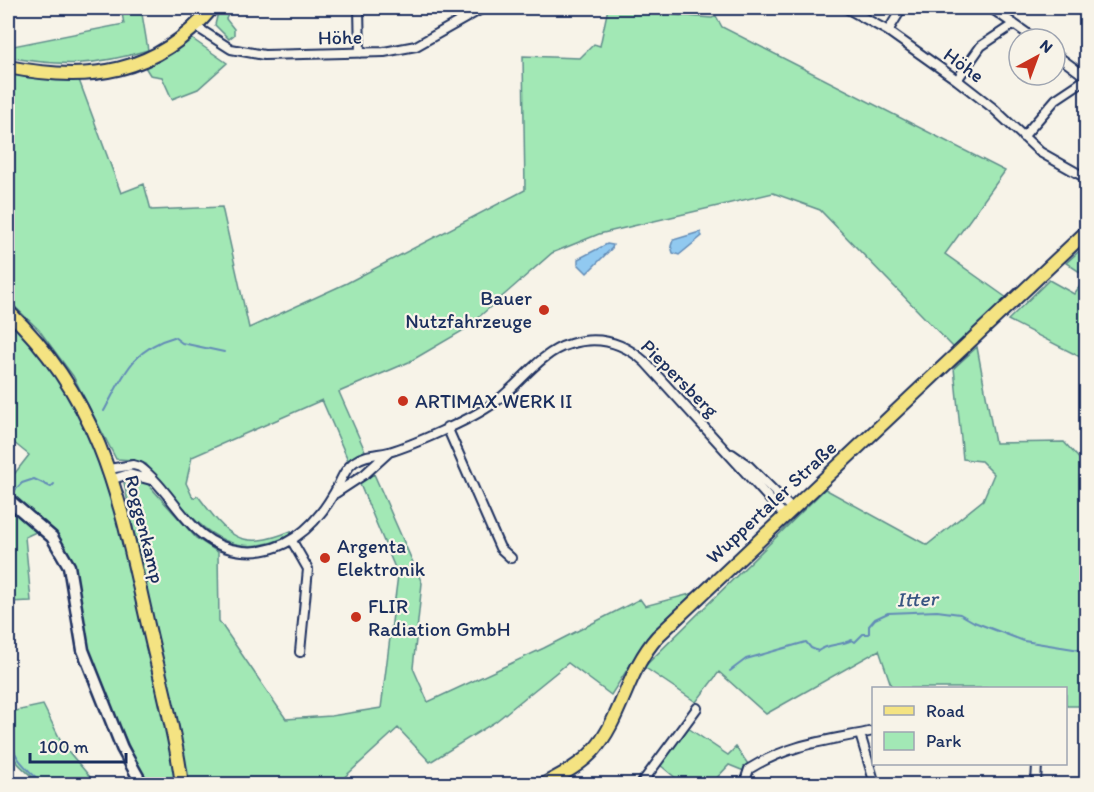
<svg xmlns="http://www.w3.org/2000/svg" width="1094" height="792" font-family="Itim,sans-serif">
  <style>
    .green { fill: #a2e8b5; stroke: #5e8c8a; stroke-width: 1.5 }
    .water { fill: #91c9f0; stroke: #628bb6; stroke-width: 1.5 }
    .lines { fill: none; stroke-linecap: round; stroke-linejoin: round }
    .stream { stroke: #628bb6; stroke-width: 2 }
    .street-casing { stroke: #1b2f5e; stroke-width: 12 }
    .secondary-casing { stroke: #1b2f5e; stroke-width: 15 }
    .primary-casing { stroke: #1b2f5e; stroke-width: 16 }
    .street { stroke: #f7f3e8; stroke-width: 8 }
    .secondary { stroke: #f7f3e8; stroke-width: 10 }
    .primary { stroke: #f4e382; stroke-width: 12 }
    .poi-dot { fill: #c8321e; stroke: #f7f3e8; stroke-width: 2 }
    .labels { text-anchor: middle; stroke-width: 4.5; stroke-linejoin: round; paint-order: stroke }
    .street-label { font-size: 20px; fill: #1b2f5e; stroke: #f7f3e8 }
    .poi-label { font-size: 20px; fill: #1b2f5e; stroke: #f7f3e8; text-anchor: start }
    .water-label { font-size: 21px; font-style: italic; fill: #385682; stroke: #f7f3e8 }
  </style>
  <rect width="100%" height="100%" fill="#f7f3e8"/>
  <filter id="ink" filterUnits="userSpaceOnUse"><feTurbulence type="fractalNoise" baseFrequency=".0167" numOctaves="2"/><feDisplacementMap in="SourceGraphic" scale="12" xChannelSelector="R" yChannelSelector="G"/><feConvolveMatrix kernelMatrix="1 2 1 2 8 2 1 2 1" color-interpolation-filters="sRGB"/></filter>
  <g filter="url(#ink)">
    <path class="green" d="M121 8H141L148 50C95 66 62 67 8 57V47L124 24Z
      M219 8H231L226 19 234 29V35L229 39 215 25Z
      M608 8H674V15L712 18 716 16 722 27 1005 171 945 254 1007 298 954 348 820 210 773 193 599 234 552 253 464 330 409 362 339 392 366 453 348 460 322 400 192 457 186 483 193 498 198 496C228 536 240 552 291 531L292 534C221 572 187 510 146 464L134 460 116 459 73 376 39 330 8 300V72L79 80 121 193 144 184 151 210 222 207 249 328 347 283 525 190 523 56 580 58 594 44 600 46Z
      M191 38 227 63 198 89 172 99 162 77 150 75 145 67Z
      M1086 245V276L1066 263Z
      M1086 278V360L1008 320 1049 280 1074 294Z
      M8 320C99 403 126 543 152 659 161 700 173 743 178 784H146L86 651 71 562 64 547 49 529 8 494V482L29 455 8 438Z
      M977 347 995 443 1064 442 1086 466V715L1079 706H1066V688H892L879 650 766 714 719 672 696 702 644 667 825 489 927 545 983 500 994 474 981 461 963 459 954 368Z
      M374 474 422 583 413 668 428 702 544 648 640 599 645 606 694 593 650 634 611 695 568 663 495 722 430 762 398 728 337 784H185L124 483 134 478 146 482 196 538 218 552 219 621 286 719 331 716 381 708 398 575 359 482Z
      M8 508 36 532 25 537 31 601 8 602Z
      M43 705 63 745 96 784H40C6 753 7 757 8 710L11 712Z
      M688 728 728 755 736 747 748 764 744 771 729 765 711 784H683L660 765Z"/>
    <path class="water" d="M700 232 702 236 679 255 673 253 671 246 673 240Z
      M607 244 613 245 612 248 587 273 578 264V259Z"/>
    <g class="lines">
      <path class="stream" d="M104 411C123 376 133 348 174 337L182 343 224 352
        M14 491 22 483 34 479 51 487 54 484
        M730 671 746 659 806 642 811 648 818 651C828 643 840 646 852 640L855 642 863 634H869V626L875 619 888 613 937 611 960 614 974 622 1024 641 1086 651
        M8 730C13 759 23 765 43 784"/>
      <g class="street-casing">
        <path id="street" d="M359 8 360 53
          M846 8 888 31 957 80 993 108 1040 152 1086 178
          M991 8 1035 39
          M195 26 231 49 264 55 384 52 416 46 483 8
          M888 31 902 8
          M1055 54 1086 77
          M957 80 981 46 1014 24
          M1023 137 1056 99 1086 79
          M447 427 500 548 511 558
          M732 454 749 466 792 509
          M109 469 133 465 140 467C176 494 190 546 242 551 283 555 313 529 333 495 340 484 343 470 354 462 365 454 377 455 389 452 413 445 467 421 488 407 517 390 537 353 570 344 599 335 624 343 645 362L785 516
          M113 479 129 474 151 480
          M336 493 365 474 388 453
          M292 541 308 569 300 652
          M860 734 875 784
          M641 784 697 708
          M744 784 749 769C791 743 827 741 874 731
          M1036 784 1037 764"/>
      </g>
      <g class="secondary-casing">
        <path id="secondary" d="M8 499 52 537 69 566 83 650 122 748 142 784"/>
      </g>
      <g class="primary-casing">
        <path id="primary" d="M8 67C88 83 156 75 212 8
          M8 311C103 402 120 502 148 625 160 678 175 731 182 784
          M544 784C561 775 581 765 594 750 621 720 627 670 658 636L1086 232"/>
      </g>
      <use href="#street" class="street"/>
      <use href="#secondary" class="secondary"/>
      <use href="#primary" class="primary"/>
    </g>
  </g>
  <g class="poi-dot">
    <circle cx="544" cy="310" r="6"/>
    <circle cx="403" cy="401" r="6"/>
    <circle cx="325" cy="558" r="6"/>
    <circle cx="356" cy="617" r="6"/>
  </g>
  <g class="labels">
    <g class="street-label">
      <text transform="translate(340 37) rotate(-1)" y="7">Höhe</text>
      <text transform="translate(964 65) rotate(36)" y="7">Höhe</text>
      <text transform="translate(680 378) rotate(45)" y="7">Piepersberg</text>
      <text transform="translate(771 502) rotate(-43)" y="7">Wuppertaler Straße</text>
      <text transform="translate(145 529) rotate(76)" y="7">Roggenkamp</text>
    </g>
    <g class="poi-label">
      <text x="532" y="305" text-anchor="end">Bauer<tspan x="532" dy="23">Nutzfahrzeuge</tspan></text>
      <text x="415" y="408">ARTIMAX WERK II</text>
      <text x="337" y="553">Argenta<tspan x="337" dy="23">Elektronik</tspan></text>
      <text x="368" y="613">FLIR<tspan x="368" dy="23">Radiation GmbH</tspan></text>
    </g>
    <g class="water-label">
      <text transform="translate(917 599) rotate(-2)" y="7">Itter</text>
    </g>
  </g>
  <rect width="1094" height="792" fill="none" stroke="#f7f3e8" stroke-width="30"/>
  <rect x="15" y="15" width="1064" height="762" fill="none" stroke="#1b2f5e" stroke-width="2" filter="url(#ink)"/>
  <rect x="872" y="687" width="195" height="78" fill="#f7f3e8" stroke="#9fa5b1" stroke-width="1.5"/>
  <rect x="884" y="706" width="30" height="9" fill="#f4e382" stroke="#9fa5b1" stroke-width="1.5"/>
  <text x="926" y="717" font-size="18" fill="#1b2f5e">Road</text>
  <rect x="884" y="732" width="30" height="18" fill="#a2e8b5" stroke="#9fa5b1" stroke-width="1.5"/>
  <text x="926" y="747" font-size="18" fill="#1b2f5e">Park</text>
  <g transform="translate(1037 57) rotate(41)"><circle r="28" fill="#f7f3e8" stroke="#9fa5b1" stroke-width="1.5"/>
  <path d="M0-4.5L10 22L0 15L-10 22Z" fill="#c8321e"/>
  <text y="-9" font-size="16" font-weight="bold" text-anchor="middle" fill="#1b2f5e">N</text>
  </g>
  <path d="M30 753v9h96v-9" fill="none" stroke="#1b2f5e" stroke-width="3"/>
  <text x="39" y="753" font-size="18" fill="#1b2f5e" stroke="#f7f3e8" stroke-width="4.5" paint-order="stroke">100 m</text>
</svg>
